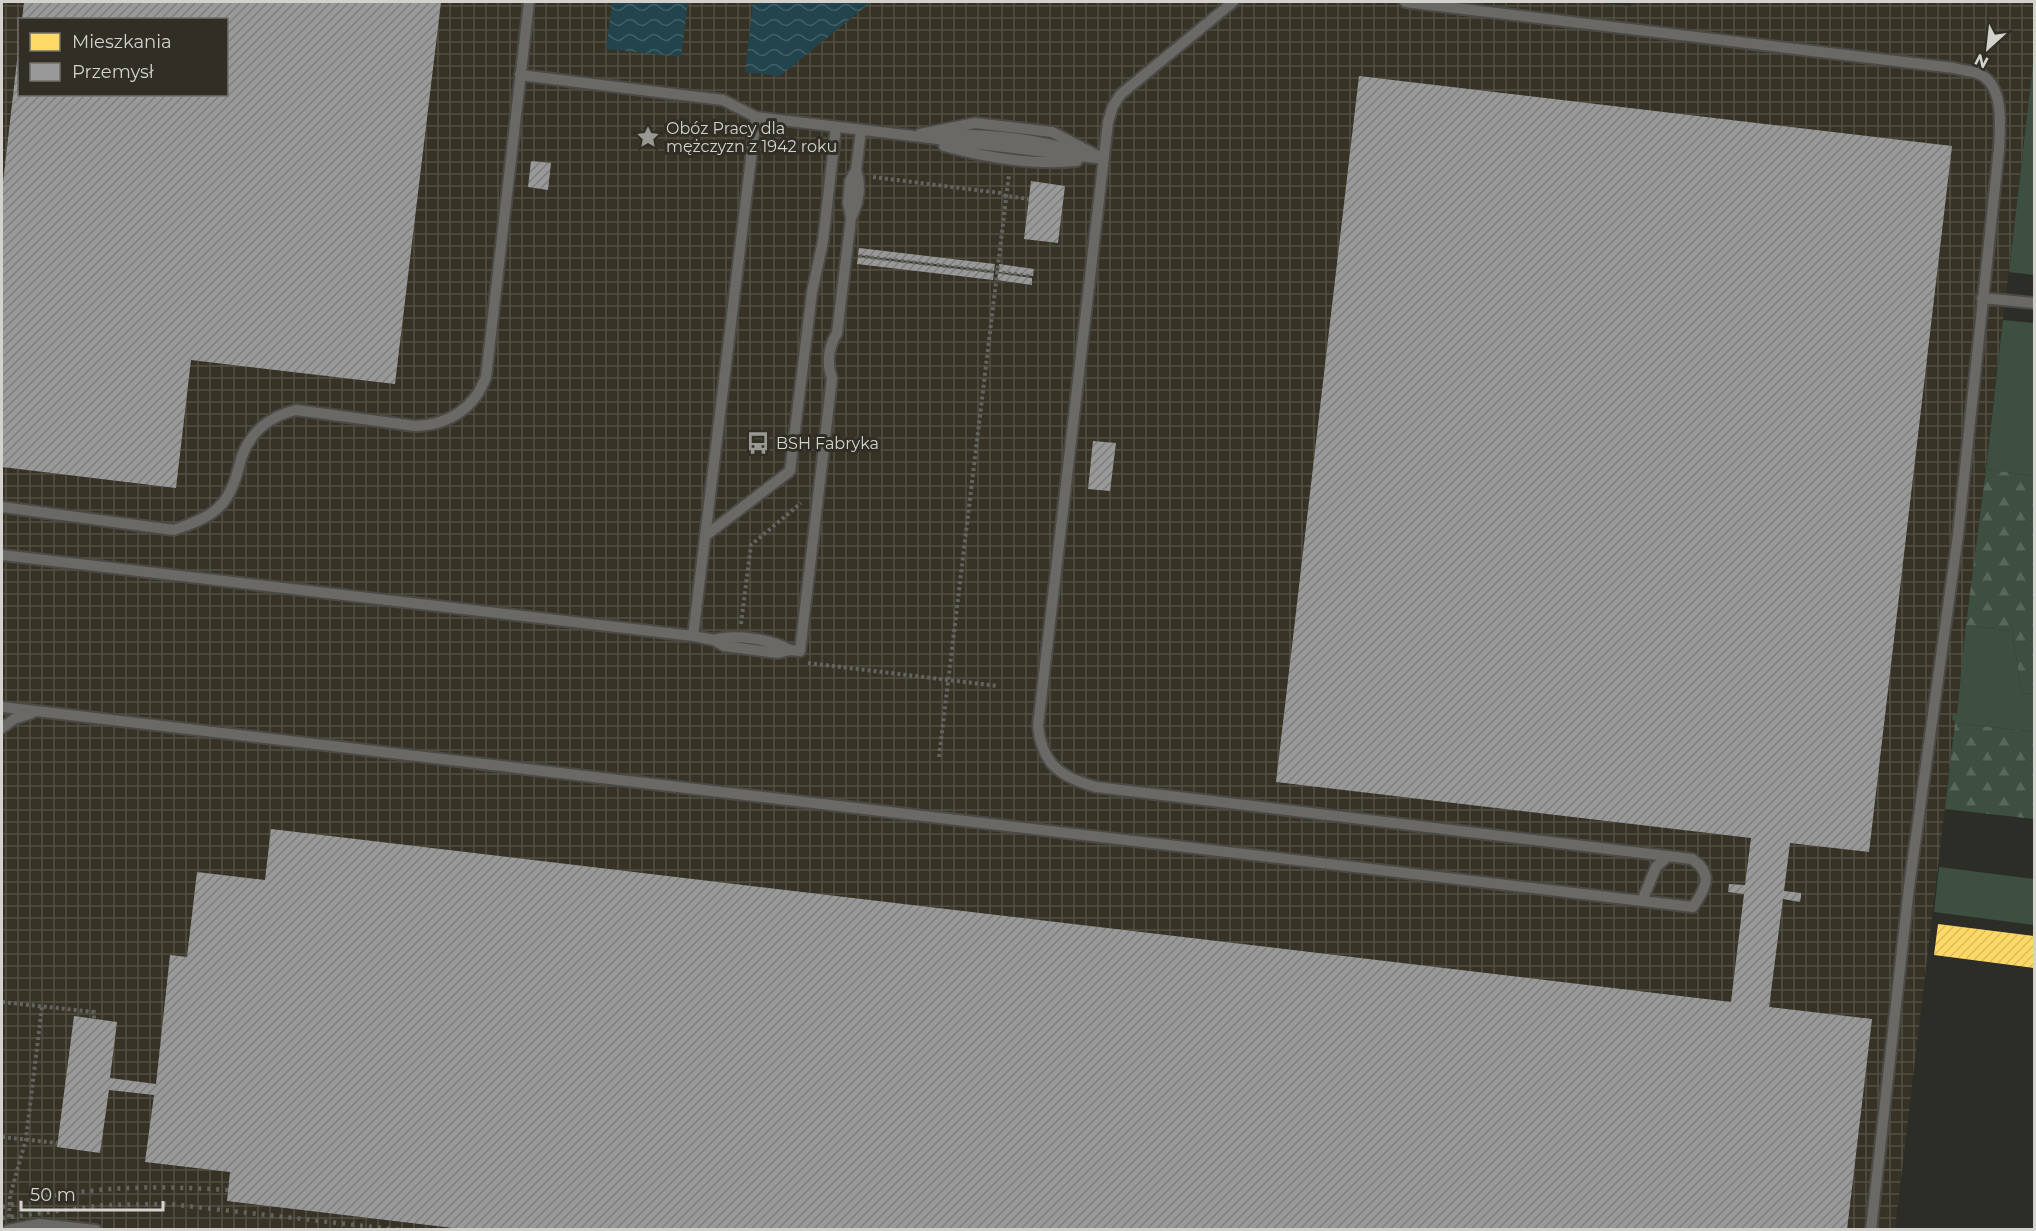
<svg xmlns="http://www.w3.org/2000/svg" width="2036" height="1231" font-family="Montserrat,sans-serif">
  <style>
    .industrial { fill: url(#industrial-grid); fill-rule: evenodd }
    .grass { fill: #3c4f41 }
    .forest { fill: url(#forest-firs) }
    .water { fill: url(#water-waves) }
    .homes { fill: url(#homes-hatch) }
    .industry { fill: url(#industry-hatch) }
    .lines { fill: none; stroke-linecap: round; stroke-linejoin: round }
    .lane-casing { stroke: #4b4a46; stroke-width: 14 }
    .path { stroke: #63635f; stroke-width: 4; stroke-dasharray: 3 3; stroke-linecap: butt }
    .lane { stroke: #6a6965; stroke-width: 10 }
    .rail { stroke: #63635f; stroke-width: 4.5; stroke-dasharray: 3 6; stroke-linecap: butt }
    .labels { text-anchor: middle; stroke-width: 6; stroke-linejoin: round; paint-order: stroke }
    .poi-label { font-size: 16px; fill: #d4d2cd; stroke: #302e25; text-anchor: start }
  </style>
  <defs>
    <pattern id="industrial-grid" width="8" height="8" patternUnits="userSpaceOnUse" patternTransform="scale(1.5)"><rect width="8" height="8" fill="#363225"/><path d="M0 4h8M4 0v8" fill="none" stroke="#524f43"/></pattern>
    <pattern id="forest-firs" width="22" height="20" patternUnits="userSpaceOnUse" patternTransform="scale(1.5)"><rect width="22" height="20" fill="#3c4f41"/><path d="M5 1l3.5 6h-7zM16 11l3.5 6h-7z" fill="#57675b"/></pattern>
    <pattern id="water-waves" width="16" height="10" patternUnits="userSpaceOnUse" patternTransform="scale(1.5)"><rect width="16" height="10" fill="#22454d"/><path d="M0 5q4-4 8 0t8 0" fill="none" stroke="#415f65"/></pattern>
    <pattern id="homes-hatch" width="6" height="6" patternUnits="userSpaceOnUse" patternTransform="scale(1.5)"><rect width="6" height="6" fill="#ffd966"/><path d="M-1 1l2-2M0 6l6-6M5 7l2-2" fill="none" stroke="#d9ba5e"/></pattern>
    <pattern id="industry-hatch" width="6" height="6" patternUnits="userSpaceOnUse" patternTransform="scale(1.5)"><rect width="6" height="6" fill="#999"/><path d="M-1 1l2-2M0 6l6-6M5 7l2-2" fill="none" stroke="#7e7e7e"/></pattern>
  </defs>
  <rect width="100%" height="100%" fill="#2d2d28"/>
  <path class="industrial" d="M2 2H1592L1631 6 1632 2H2034V55L1957 714H1953L1952 720 1956 721 1955 723 1895 1229 2 1230ZM20 20H226V94H20Z"/>
  <path class="grass" d="M2034 55V275L2009 272Z
    M2003 320 2034 323V476L1986 469Z
    M1966 625 2012 631 2022 693 2034 695V732L1955 723V721L1952 720 1953 713 1957 714Z
    M1939 867 2034 879V925L1934 912Z"/>
  <path class="forest" d="M1986 469 2034 476V695L2022 693 2012 631 1966 625Z
    M1955 723 2034 732V819L1945 809Z"/>
  <path class="water" d="M612 2H688L681 57 606 49Z
    M753 2H871L780 76 745 72Z"/>
  <path class="homes" d="M1938 924 2034 936V968L1934 955Z"/>
  <path class="industry" d="M24 2H441L395 384 191 360 176 488 2 467V191L18 52 20 94H226V20H22Z
    M1359 76 1952 146 1869 852 1790 843 1784 891 1801 893V897L1800 902 1783 899 1769 1007 1872 1019 1847 1230H470L227 1201 230 1172 145 1162 154 1095 109 1090 100 1153 57 1147 74 1016 117 1022 110 1078 156 1084 170 955 187 957 197 872 265 880 271 829 1731 1002 1744 894 1728 892 1729 884 1745 885 1751 838 1276 782Z
    M531 161 551 163 548 190 528 187Z
    M1031 181 1065 186 1058 243 1024 239Z
    M859 248 995 264 994 271 858 255Z
    M858 257 994 273 993 280 857 264Z
    M999 264 1034 269 1033 276 999 272Z
    M998 273 1032 278V285L997 280Z
    M1093 441 1116 443 1110 491 1088 489Z"/>
  <g class="lines">
    <g class="lane-casing">
      <path id="lane" d="M1405 2 1954 68C1961 70 1970 71 1977 73 2005 83 2000 126 1999 149L1958 535 1909 887 1871 1230
        M520 75 723 100 756 117
        M920 134 975 123 1052 132 1098 156
        M942 135C988 134 1034 138 1078 152
        M944 146C987 158 1033 165 1077 161
        M851 218C859 202 862 187 856 170
        M1982 298 2034 303
        M2 507 174 530C193 523 213 517 225 500 235 486 237 472 242 456 251 431 271 416 296 410L415 426C448 425 474 409 486 377L529 2
        M705 536 790 471 812 292 823 241 836 127
        M2 555 693 636 756 117 1104 159
        M693 636 714 640 724 646 778 653 790 650 800 651 832 378C826 363 829 346 837 333L851 218 848 203 850 181 856 170 861 130
        M714 640C735 634 771 639 790 650
        M2 707 1693 907C1706 888 1714 874 1692 859L1096 787C1060 777 1042 764 1038 726L1108 122 1113 106 1121 94 1233 2
        M2 728 14 719 32 713
        M1642 901 1656 867 1668 856
        M8 1230 39 1224 96 1230"/>
    </g>
    <path class="path" d="M873 177 1000 193 1006 196 1029 199
      M859 256 1031 276
      M741 624 751 545 801 503
      M808 663 998 686
      M939 757 1009 174
      M2 1002 94 1012V1019
      M2 1137 57 1143
      M9 1217 10 1196 26 1139 42 1006"/>
    <use href="#lane" class="lane"/>
    <path class="rail" d="M2 1207C80 1186 148 1185 228 1190
      M2 1218 105 1205 169 1204 401 1230"/>
  </g>
  <defs>
    <g id="sight-bare" transform="scale(1.8)"><path d="M0-6L1.8-2.2L6-1.7L2.9 1.2L3.7 5.4L0 3.3L-3.7 5.4L-2.9 1.2L-6-1.7L-1.8-2.2Z" fill="#9a9893" stroke="#302e25" stroke-width="2.5" paint-order="stroke"/></g>
    <g id="bus-bare" transform="scale(1.8)"><path d="M-5-6H5V4H4V6H2V4H-2V6H-4V4H-5ZM-3.5-4V0h7V-4ZM-3.5 1.2v1.5H-2V1.2ZM2 1.2v1.5H3.5V1.2Z" fill="#9a9893" stroke="#302e25" stroke-width="2.5" paint-order="stroke"/></g>
  </defs>
  <g fill-rule="evenodd">
    <use href="#sight-bare" x="648" y="137"/>
    <use href="#bus-bare" x="758" y="443"/>
  </g>
  <g class="labels">
    <g class="poi-label">
      <text x="666" y="134">Obóz Pracy dla<tspan x="666" dy="18">mężczyzn z 1942 roku</tspan></text>
      <text x="776" y="449">BSH Fabryka</text>
    </g>
  </g>
  <rect width="2036" height="1231" fill="none" stroke="#d4d2cd" stroke-width="6"/>
  <rect x="18" y="18" width="210" height="78" fill="#302e25" stroke="#727068" stroke-width="1.5"/>
  <rect x="30" y="33" width="30" height="18" fill="#ffd966" stroke="#727068" stroke-width="1.5"/>
  <text x="72" y="48" font-size="18" fill="#d4d2cd">Mieszkania</text>
  <rect x="30" y="63" width="30" height="18" fill="#999999" stroke="#727068" stroke-width="1.5"/>
  <text x="72" y="78" font-size="18" fill="#d4d2cd">Przemysł</text>
  <g transform="translate(1988 48) rotate(207)" stroke="#302e25" stroke-width="4.5" paint-order="stroke">
  <path d="M0-4.5L10 22L0 15L-10 22Z" fill="#d4d2cd"/>
  <text y="-9" font-size="16" font-weight="bold" text-anchor="middle" fill="#d4d2cd">N</text>
  </g>
  <path d="M21 1201v9h142v-9" fill="none" stroke="#d4d2cd" stroke-width="3"/>
  <text x="30" y="1201" font-size="18" fill="#d4d2cd" stroke="#302e25" stroke-width="4.5" paint-order="stroke">50 m</text>
</svg>
